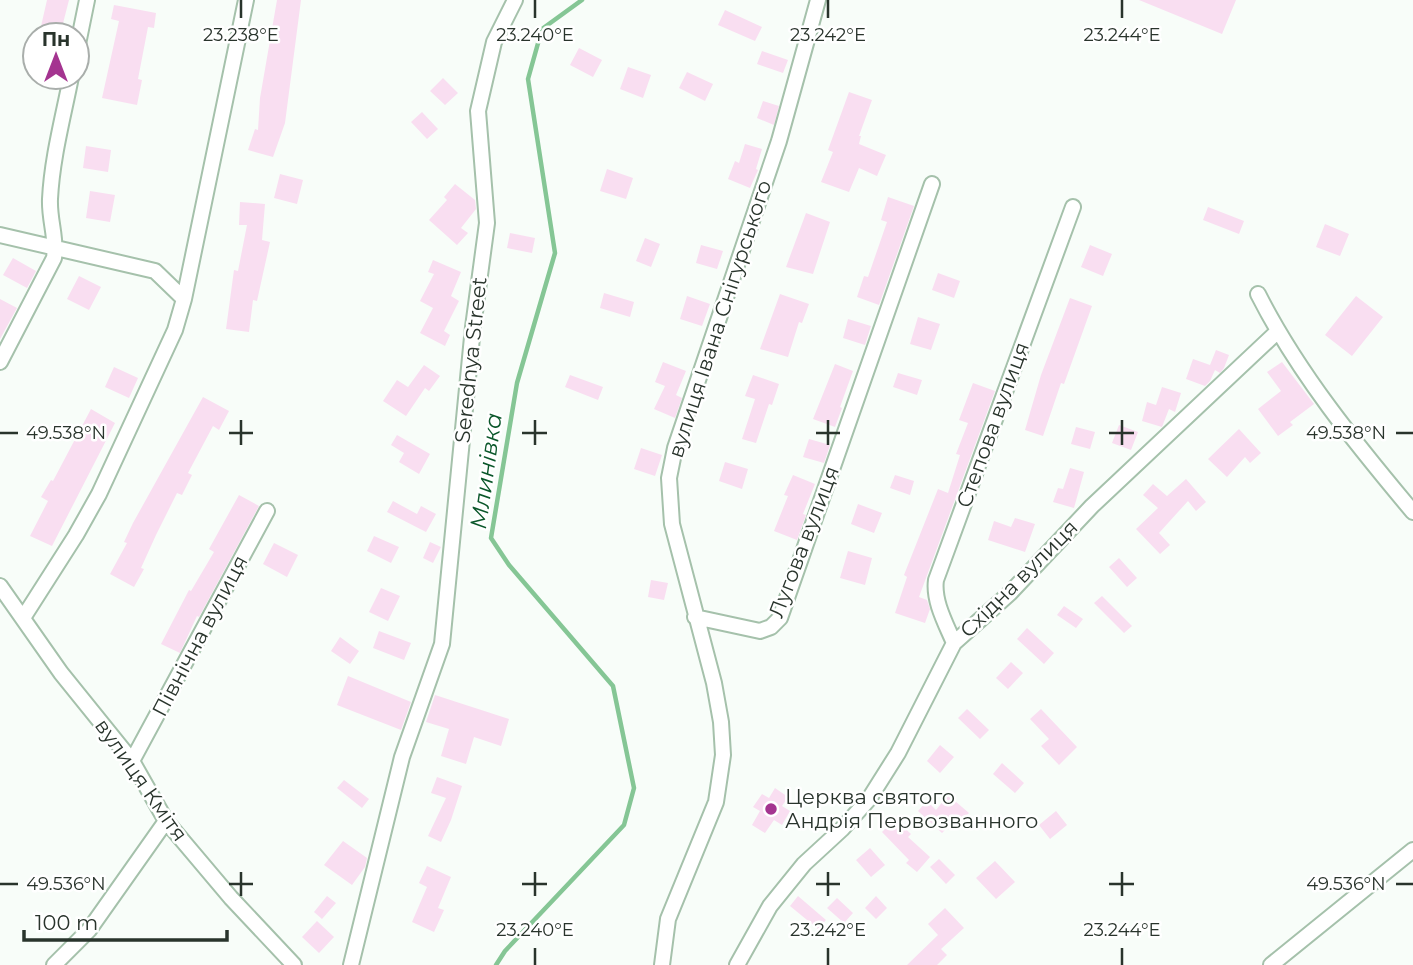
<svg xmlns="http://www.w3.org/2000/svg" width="1413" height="965" font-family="Montserrat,sans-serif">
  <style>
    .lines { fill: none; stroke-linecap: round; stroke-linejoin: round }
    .stream { stroke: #85c695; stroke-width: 4.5 }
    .building { fill: #f9def1 }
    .minor-casing { stroke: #a5c1ab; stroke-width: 18 }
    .minor { stroke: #fff; stroke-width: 14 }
    .ticks { fill: none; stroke: #29342c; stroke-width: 2.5 }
    .poi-dot { fill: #a43490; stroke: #fff; stroke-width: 2.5 }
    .labels { text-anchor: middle; stroke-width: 5; stroke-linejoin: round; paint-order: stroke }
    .street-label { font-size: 21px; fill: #29342c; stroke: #fff }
    .poi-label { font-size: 21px; fill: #29342c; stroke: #fff; text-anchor: start }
    .water-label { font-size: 23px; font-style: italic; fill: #0a572a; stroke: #fff }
    .ticks-label { font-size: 18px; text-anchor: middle; fill: #29342c; stroke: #fff; stroke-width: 5; stroke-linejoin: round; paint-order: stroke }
  </style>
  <rect width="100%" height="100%" fill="#f8fdf9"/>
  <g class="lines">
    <path class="stream" d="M496 965 505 951 624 825 634 788 613 686 509 565 491 538 517 383 555 253 528 79 542 29 582 0"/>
  </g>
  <path class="building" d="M47 0H69L60 35H39Z
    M277 0H301L285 123 273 157 248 150 255 129 258 130 260 98Z
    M1139 0H1236L1222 34Z
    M114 5 156 13 154 28 148 27 138 79 142 80 137 105 102 98 119 21 111 19Z
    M725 10 762 27 755 41 718 25Z
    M579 48 602 60 593 77 570 65Z
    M762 51 788 60 783 73 757 64Z
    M628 67 651 75 643 98 620 89Z
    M687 72 713 84 705 101 679 88Z
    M443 78 458 93 445 105 430 91Z
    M849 92 872 100 859 136H861L859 144 886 155 877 176 859 168 849 192 821 182 833 152 828 150Z
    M763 101 779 106 774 125 757 118Z
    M422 112 438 129 427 139 411 122Z
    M745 144 762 149 756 169 758 170 750 188 728 179 735 161 739 163Z
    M86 146 111 150 108 172 83 168Z
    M607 169 633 178 626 199 600 191Z
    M280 174 303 180 297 204 274 198Z
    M455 184 475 200 476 209 461 228 468 233 457 245 429 220 447 200 444 197Z
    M90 191 115 195 110 222 86 218Z
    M888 197 914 206 879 305 857 297 864 276 868 277 887 222 881 220Z
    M240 202 265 204 262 240 270 242 257 301 253 300 249 332 226 329 234 270 238 271 247 225H239Z
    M1208 207 1244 221 1239 234 1203 220Z
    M806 213 830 222 813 274 786 267Z
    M1325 224 1349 234 1340 256 1316 247Z
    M510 233 535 238 532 253 507 248Z
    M645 238 660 244 651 267 636 261Z
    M701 245 723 251 717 269 696 263Z
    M1090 245 1112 254 1103 276 1081 267Z
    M13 258 36 271 27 288 3 275Z
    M433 260 461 272 451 296 459 301 444 331 450 335 445 346 420 333 433 308 420 301 434 274 428 272Z
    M938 273 960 281 954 298 932 290Z
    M79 276 101 287 89 310 67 299Z
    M604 293 634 302 630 317 600 308Z
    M780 294 809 304 802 323 799 322 788 357 760 349Z
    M687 296 710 304 702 326 680 319Z
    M1356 296 1383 317 1352 356 1325 335Z
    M1070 298 1092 306 1064 384 1061 383 1043 436 1025 430 1041 375Z
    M0 299 17 308 0 339Z
    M918 317 940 324 931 350 910 344Z
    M848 319 871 326 865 345 843 338Z
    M1216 350 1229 355 1224 368 1220 373 1215 370 1210 381 1205 386 1186 379 1193 359 1210 365Z
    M663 362 686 371 676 395 682 398 675 418 654 409 665 386 655 382Z
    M1282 362 1314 404 1290 422 1293 425 1278 436 1258 409 1281 391 1267 372Z
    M835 364 853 371 840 407 842 408 835 427 813 419Z
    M424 365 440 376 429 391 425 388 406 416 383 401 397 380 408 387Z
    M114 367 138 378 129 398 105 387Z
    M898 373 922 380 917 395 893 387Z
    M570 375 603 387 598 400 565 387Z
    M753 375 779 384 772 405 769 404 756 443 742 439 755 399 745 396Z
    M973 383 995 391 919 597 927 600 930 609 925 623 895 613 907 577 904 575 938 489 948 493 960 455 956 454 968 423 959 420Z
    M1162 387 1181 393 1175 412 1169 409 1162 427 1142 421 1147 402 1156 405Z
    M203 397 229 411 219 430 213 426 188 473 192 475 182 495 177 493 156 535 141 568 144 569 134 587 110 574 127 543 124 542 133 523Z
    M91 409 115 423 52 546 30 536 48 501 41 497 51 480 53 481Z
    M1119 425 1138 432 1131 450 1112 443Z
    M1076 427 1095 432 1090 449 1071 444Z
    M1239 429 1261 453 1250 463 1245 457 1227 477 1208 459Z
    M397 435 430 454 419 474 399 462 404 453 391 445Z
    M809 439 830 445 824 463 803 457Z
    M641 448 662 455 655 476 634 469Z
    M725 462 748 469 742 489 719 481Z
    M1070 468 1084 472 1074 508 1053 502 1058 488 1063 489Z
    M793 475 815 484 803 514 806 515 797 540 774 531 788 496 784 495Z
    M895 475 914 481 910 495 890 488Z
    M1186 479 1206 502 1196 511 1188 501 1159 533 1170 545 1160 554 1136 529 1158 508 1143 495 1153 484 1167 496Z
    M239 495 259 506 199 617 197 616 180 653 161 644 189 590 191 591 214 552 209 549Z
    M393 501 417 514 421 506 436 514 426 532 387 512Z
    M858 504 882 513 874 533 851 524Z
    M1015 518 1035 524 1025 552 988 540 994 521 1011 527Z
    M374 536 399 547 391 563 367 551Z
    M430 542 441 547 433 563 423 558Z
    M274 543 298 555 287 577 263 564Z
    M848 551 872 558 865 585 840 578Z
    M1119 558 1137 578 1127 587 1109 567Z
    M651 580 668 583 664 600 648 597Z
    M381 588 400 596 388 621 369 612Z
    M1102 596 1132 626 1124 633 1094 603Z
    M1064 606 1083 619 1076 628 1057 615Z
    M1027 628 1054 653 1044 664 1017 639Z
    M379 631 411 643 404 660 373 648Z
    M340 637 359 651 350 664 331 651Z
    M1011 662 1023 673 1008 689 996 678Z
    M348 676 411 702 401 730 337 705Z
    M435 695 509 719 501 746 474 737 466 764 441 756 449 729 426 722Z
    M967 709 989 730 980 739 958 718Z
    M1041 709 1077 747 1059 765 1041 746 1049 739 1030 719Z
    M940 745 954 757 940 773 927 761Z
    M1002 763 1024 783 1015 793 993 774Z
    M437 777 462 786 451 820 441 842 428 836 446 798 431 793Z
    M344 780 369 799 362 808 337 788Z
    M775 788 788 797 782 806 790 811 782 825 774 820 765 833 752 825 760 811 753 807 762 794 769 798Z
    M948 795 969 813 958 826 953 822 942 833 918 811 927 801 936 810Z
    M1056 811 1067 825 1050 839 1039 825Z
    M895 819 911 834 908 837 930 857 917 872 906 863 909 860 882 832Z
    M343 841 367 858 365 867 352 885 324 865Z
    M870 848 885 865 871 877 856 860Z
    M939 859 955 875 946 884 930 867Z
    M995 861 1015 882 996 899 976 878Z
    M427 866 451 877 438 908 444 910 434 932 412 922 427 887 419 883Z
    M327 896 336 903 322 919 314 912Z
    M798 896 826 920 818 929 790 906Z
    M876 896 887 908 876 919 865 908Z
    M837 898 853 913 844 923 827 908Z
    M945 908 964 928 941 949 947 955 937 965H907L938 935 928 924Z
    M317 921 334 937 319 953 302 937Z"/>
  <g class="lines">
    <g class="minor-casing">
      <path id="minor" d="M77 49 87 0
        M0 235 155 271 184 299
        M1258 294C1298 373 1356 444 1413 512
        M0 362 54 258C57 238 49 220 50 199 52 158 63 118 71 77
        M0 586 61 673 132 761 166 821 231 898 294 965
        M695 617 760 631 771 627 780 618 932 184
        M23 618 76 535 99 494 175 330 184 299 246 0
        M954 643C946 624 933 601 936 580L1073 207
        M132 761 267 511
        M54 965 89 930 166 821
        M351 965 402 757 442 644 473 327 487 223 478 111 494 42 515 0
        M662 965 668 919 716 802 723 755 721 722 714 683 672 524 669 478 675 448 779 141 818 0
        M737 965 770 906 804 864 842 829 869 799 898 753 954 643 1010 593 1092 506 1277 332
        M1271 965 1413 850"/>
    </g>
    <use href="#minor" class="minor"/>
  </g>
  <path class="ticks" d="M241 0V18M535 0V18M828 0V18M1122 0V18M241 420V445M535 420V445M828 420V445M1122 420V445M0 433H18M229 433H253M522 433H547M816 433H840M1109 433H1134M1396 433H1413M241 872V896M535 872V896M828 872V896M1122 872V896M0 884H18M229 884H253M522 884H547M816 884H840M1109 884H1134M1396 884H1413M535 948V965M828 948V965M1122 948V965"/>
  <circle class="poi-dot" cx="771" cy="809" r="7"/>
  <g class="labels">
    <g class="street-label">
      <text transform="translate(720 319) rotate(-72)" y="7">вулиця Івана Снігурського</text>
      <text transform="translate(471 360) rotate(-84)" y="7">Serednya Street</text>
      <text transform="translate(993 425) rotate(-70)" y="7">Степова вулиця</text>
      <text transform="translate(804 542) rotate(-69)" y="7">Лугова вулиця</text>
      <text transform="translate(1019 579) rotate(-45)" y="7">Східна вулиця</text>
      <text transform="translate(200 636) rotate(-62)" y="7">Північна вулиця</text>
      <text transform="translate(141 780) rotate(55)" y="7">вулиця Кмітя</text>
    </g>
    <g class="poi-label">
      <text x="785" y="804">Церква святого<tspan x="785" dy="24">Андрія Первозванного</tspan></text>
    </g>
    <g class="water-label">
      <text transform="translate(486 471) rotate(-82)" y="8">Млинівка</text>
    </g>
  </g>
  <g class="ticks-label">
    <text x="241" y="41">23.238°E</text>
    <text x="535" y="41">23.240°E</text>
    <text x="828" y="41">23.242°E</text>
    <text x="1122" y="41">23.244°E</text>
    <text x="66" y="439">49.538°N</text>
    <text x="1346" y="439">49.538°N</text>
    <text x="66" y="890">49.536°N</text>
    <text x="1346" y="890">49.536°N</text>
    <text x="535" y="936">23.240°E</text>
    <text x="828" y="936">23.242°E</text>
    <text x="1122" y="936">23.244°E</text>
  </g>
  <g transform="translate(56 56)"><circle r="33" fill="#ffffff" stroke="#a9aeab" stroke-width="2"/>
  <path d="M0-5L12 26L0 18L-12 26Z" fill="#a43490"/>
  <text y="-10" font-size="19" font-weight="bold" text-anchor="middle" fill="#29342c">Пн</text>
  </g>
  <path d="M24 930v10h203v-10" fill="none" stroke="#29342c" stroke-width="3.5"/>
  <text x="35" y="930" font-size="21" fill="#29342c" stroke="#ffffff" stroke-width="5" paint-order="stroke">100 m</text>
</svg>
